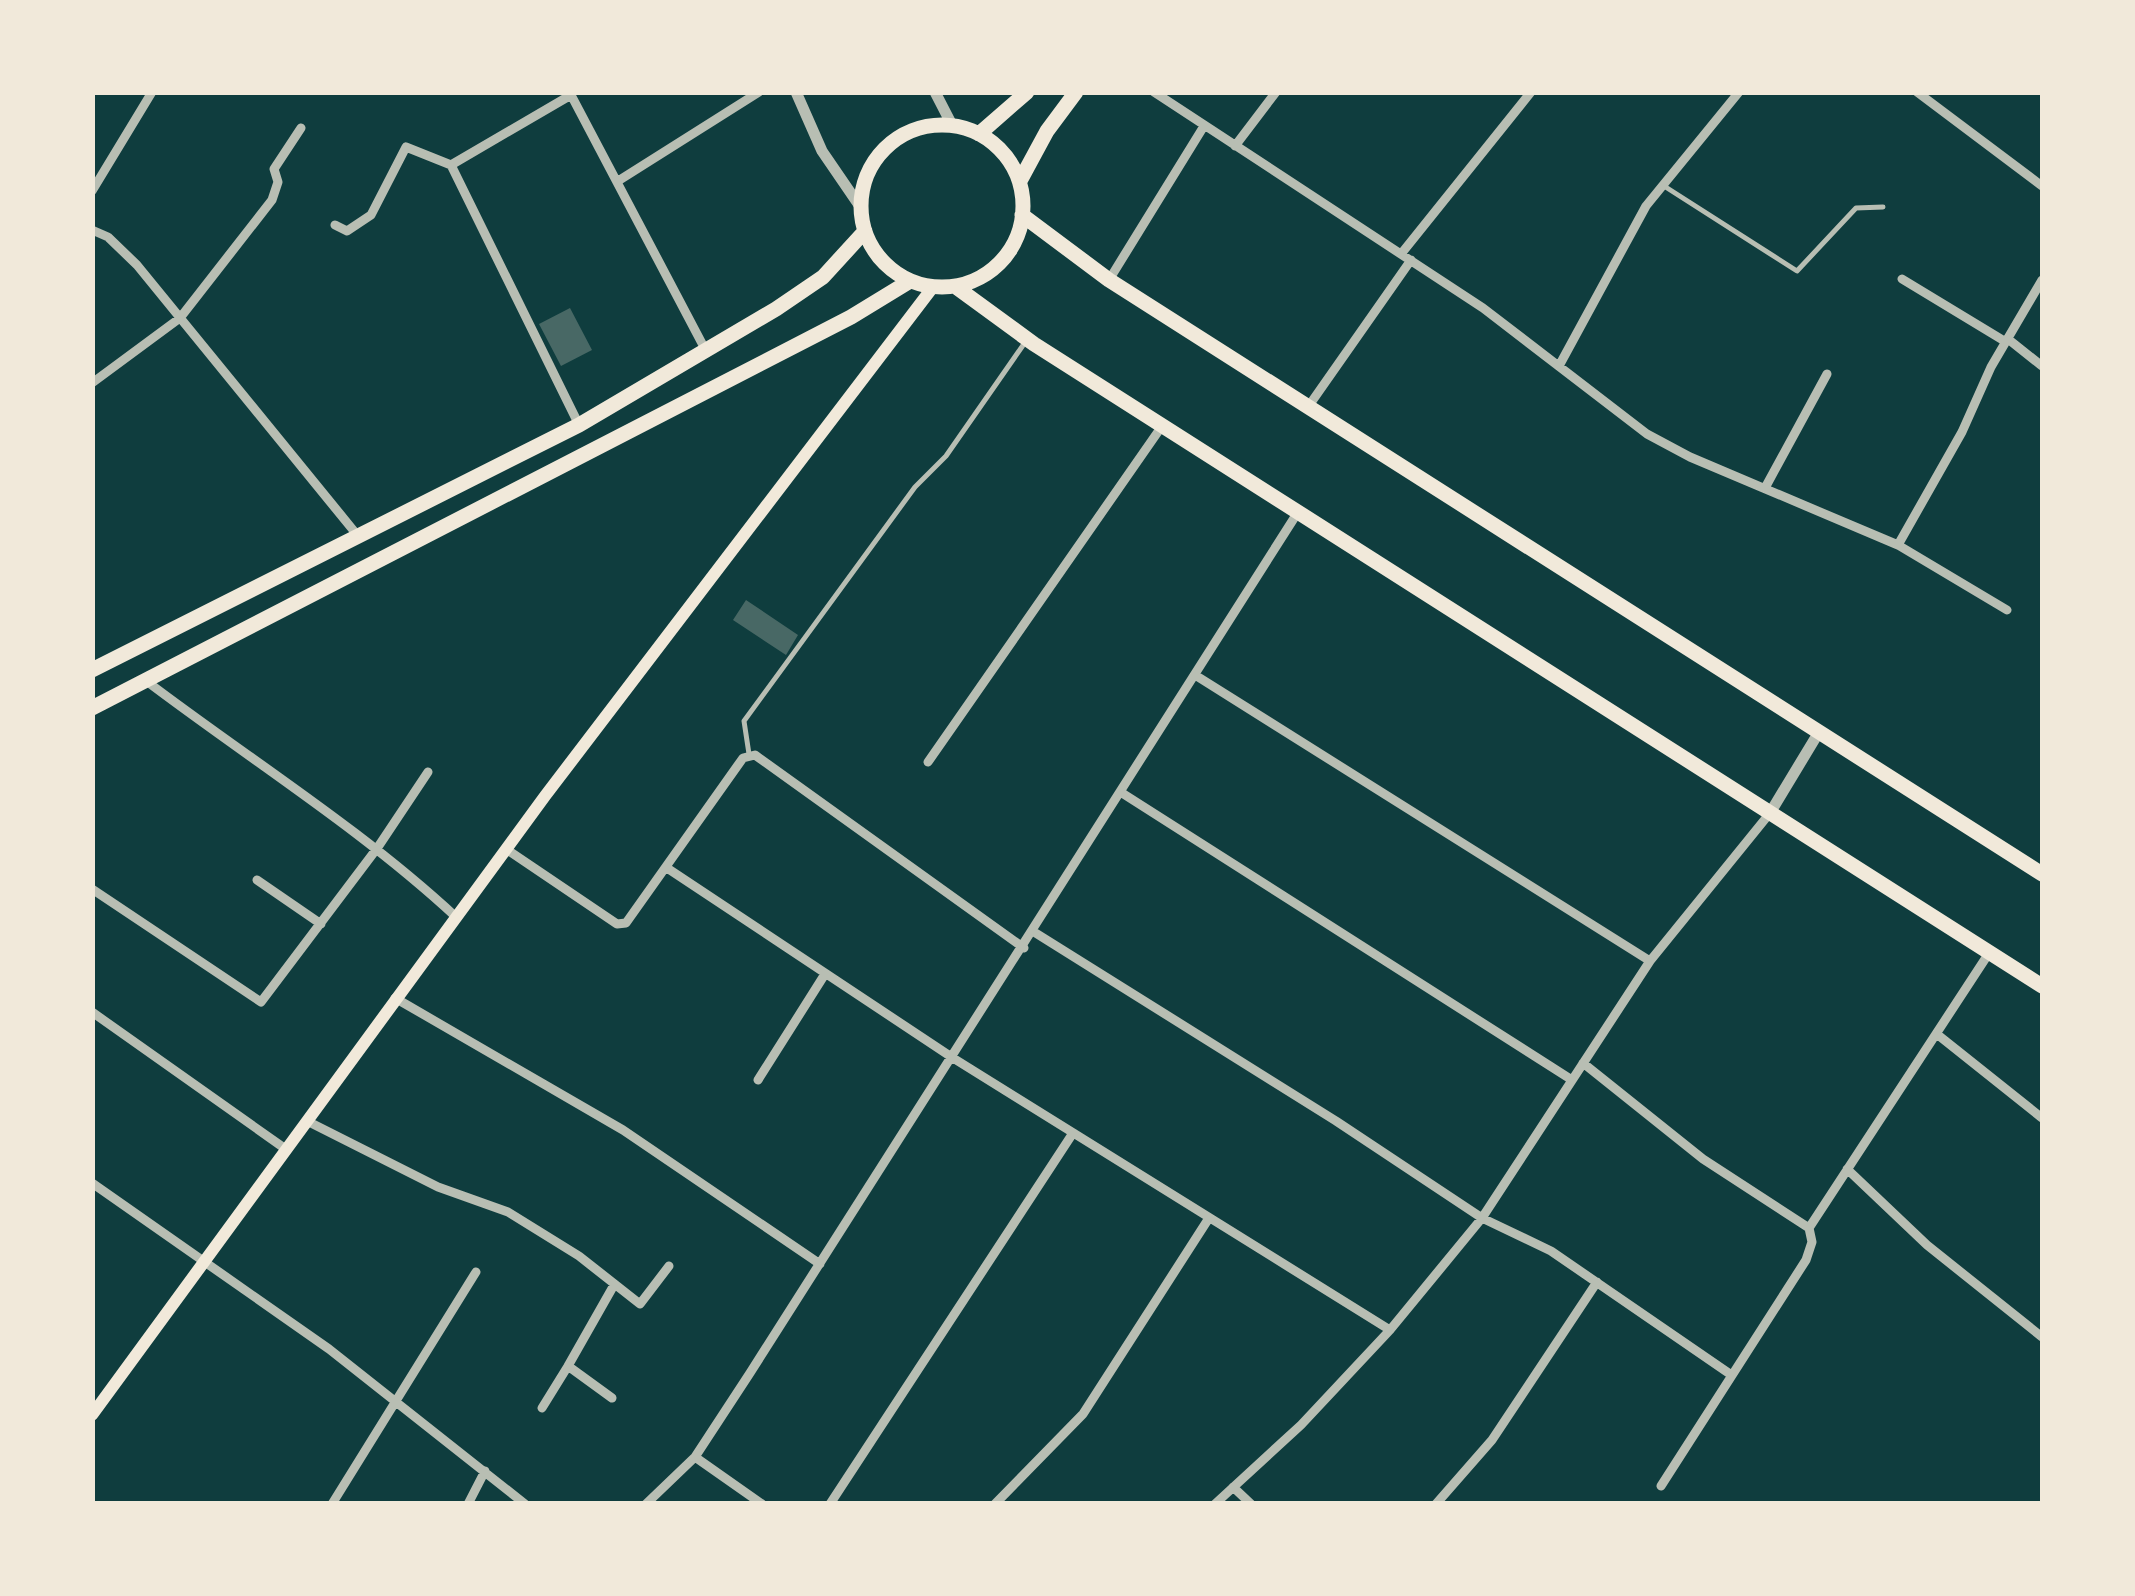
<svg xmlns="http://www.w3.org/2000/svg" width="2135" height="1596" font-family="'Public Sans',sans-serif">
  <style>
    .building { fill: #486865 }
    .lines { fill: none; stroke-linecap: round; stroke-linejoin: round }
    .service { stroke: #b8beb3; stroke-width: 5 }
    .minor { stroke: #b8beb3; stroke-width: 9 }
    .tertiary { stroke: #b8beb3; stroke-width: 11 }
    .secondary { stroke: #f1e9da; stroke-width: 12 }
    .primary { stroke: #f1e9da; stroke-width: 15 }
  </style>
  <rect width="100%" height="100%" fill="#0f3d3e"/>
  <path class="building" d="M570 308 592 350 561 366 539 324Z
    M746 600 798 635 786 655 733 620Z"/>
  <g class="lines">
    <path class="service" d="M1664 186 1797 271 1856 208 1883 207
      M749 754 744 721 915 487 946 456 1026 341"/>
    <path class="minor" d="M1154 92 1483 308 1647 434 1690 457 1898 545 2007 610
      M1917 92 2042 186
      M570 93 706 351
      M571 95 451 165 579 425
      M1235 146 1276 92
      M618 181 759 92
      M92 191 152 92
      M335 225 347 231 371 215 406 147 451 165
      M92 230 108 237 137 265 358 536
      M1401 254 1531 92
      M1902 279 2006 342
      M1109 280 1204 126
      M2008 339 2042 366
      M1559 366 1646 206 1739 92
      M92 383 180 318 272 200 278 182 274 169 301 128
      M1308 407 1411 260
      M1765 488 1827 374
      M1898 545 1962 432 1991 367 2042 280
      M1195 675 1650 961
      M145 680C249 759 360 828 456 917
      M928 762 1162 426
      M1122 793 1572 1080
      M506 849 617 924 626 923 743 758 755 755 1024 948
      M667 868 953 1058 1390 1330
      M257 880 321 924
      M92 889 261 1002 378 847 428 772
      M1034 932 1336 1121 1482 1218 1551 1251 1730 1374
      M395 998 623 1130 820 1264
      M92 1012 287 1150
      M1938 1035 2042 1118
      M1583 1063 1703 1159 1809 1228
      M758 1080 825 974
      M309 1122 438 1187 508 1212 579 1256 640 1304 669 1266
      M1847 1169 1927 1245 2042 1337
      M92 1183 329 1349 525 1504
      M612 1398 568 1366 614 1285
      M542 1408 568 1366
      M695 1457 762 1504
      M1661 1486 1806 1260 1812 1242 1809 1228 1989 953
      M1233 1487 1251 1504
      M332 1504 476 1272
      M468 1504 485 1471
      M646 1504 695 1457 750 1373 1298 512
      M830 1504 1073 1133
      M995 1504 1083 1414 1209 1218
      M1215 1504 1301 1425 1390 1330 1482 1218 1650 961 1770 813
      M1436 1504 1492 1440 1597 1282"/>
    <path class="tertiary" d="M796 92 822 151 861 208
      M935 92 952 125
      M1770 813 1819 732"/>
    <path class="secondary" d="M92 1415 545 796 933 287"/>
    <path class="primary" d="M861 206a81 81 0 1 1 162 0a81 81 0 1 1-162 0Z
      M979 134 1027 92
      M1020 181 1047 131 1076 92
      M1022 215 1109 280 2042 874
      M956 287 1034 344 2042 986
      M92 670 579 425 776 309 823 277 865 231
      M92 708 851 317 910 281"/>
  </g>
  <rect width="2135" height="1596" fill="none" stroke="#f1e9da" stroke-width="190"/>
</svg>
